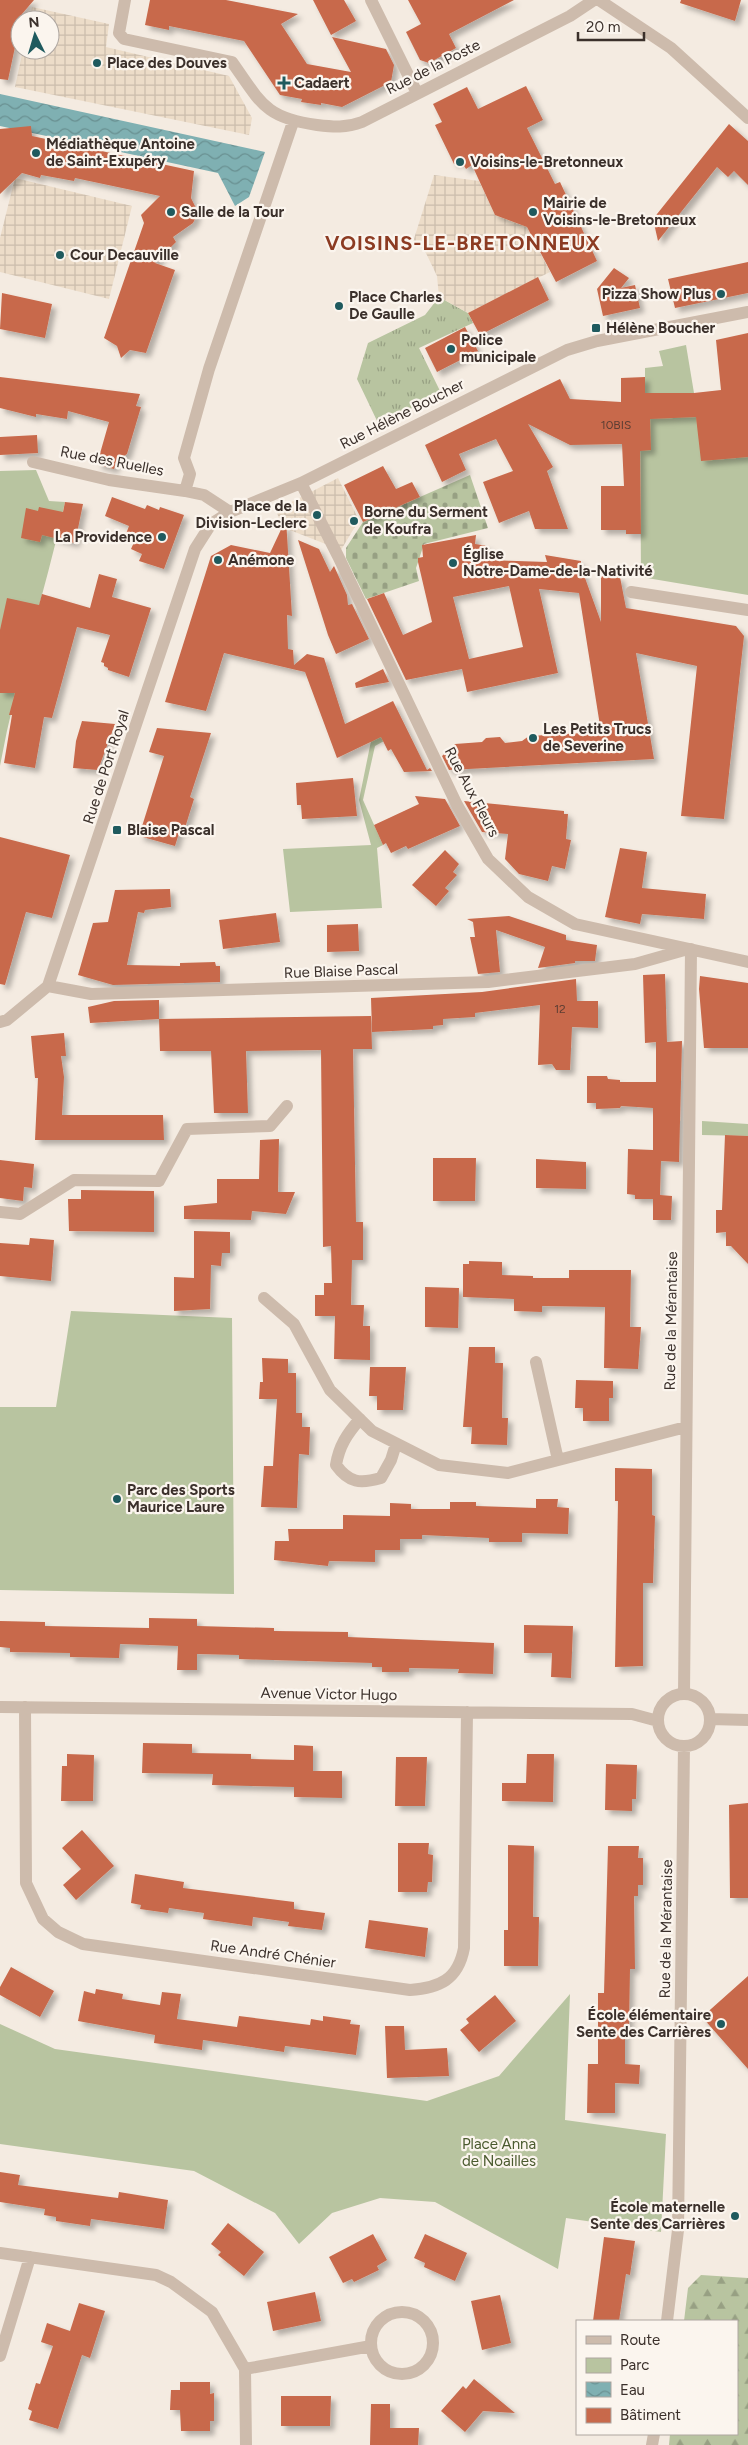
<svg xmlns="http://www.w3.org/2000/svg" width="748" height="2445" font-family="Figtree,sans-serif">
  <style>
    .grass { fill: url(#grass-tufts) }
    .forest { fill: url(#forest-firs) }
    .cemetery { fill: url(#cemetery-stones) }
    .green { fill: #b8c4a0 }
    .plaza { fill: url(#plaza-grid) }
    .water { fill: url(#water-waves) }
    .building { fill: #c8694b; fill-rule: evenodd; filter: url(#shadow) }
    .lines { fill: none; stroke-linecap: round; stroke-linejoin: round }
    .minor { stroke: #cdbbac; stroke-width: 12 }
    .poi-dot { fill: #1f5a5e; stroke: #fbf5ee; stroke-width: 2 }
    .labels { text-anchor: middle; stroke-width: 4.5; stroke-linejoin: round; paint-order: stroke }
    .number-label { font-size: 12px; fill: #5e3e33 }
    .poi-label { font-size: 15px; font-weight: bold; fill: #3b302b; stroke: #fbf5ee; text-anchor: start }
    .street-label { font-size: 15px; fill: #3b302b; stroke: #fbf5ee }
    .park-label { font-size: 15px; fill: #4a5a2e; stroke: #fbf5ee }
    .district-label { font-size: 20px; font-weight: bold; letter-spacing: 1px; fill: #8c3b22; stroke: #fbf5ee }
  </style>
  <defs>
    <pattern id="grass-tufts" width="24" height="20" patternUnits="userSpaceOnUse" patternTransform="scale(1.25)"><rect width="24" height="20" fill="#b8c4a0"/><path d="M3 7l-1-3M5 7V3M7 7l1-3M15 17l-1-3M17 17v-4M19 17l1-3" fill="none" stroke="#97a083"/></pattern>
    <pattern id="forest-firs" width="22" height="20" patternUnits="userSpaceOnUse" patternTransform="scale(1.25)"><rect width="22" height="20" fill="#b8c4a0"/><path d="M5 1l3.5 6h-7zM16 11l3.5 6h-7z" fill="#97a083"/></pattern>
    <pattern id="cemetery-stones" width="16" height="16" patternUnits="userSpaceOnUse" patternTransform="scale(1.25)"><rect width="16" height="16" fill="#b8c4a0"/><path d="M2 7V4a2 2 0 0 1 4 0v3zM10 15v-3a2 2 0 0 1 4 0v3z" fill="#97a083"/></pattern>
    <pattern id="plaza-grid" width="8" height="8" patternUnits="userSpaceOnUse" patternTransform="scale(1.25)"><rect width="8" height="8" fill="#ecdcc8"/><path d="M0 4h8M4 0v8" fill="none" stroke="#cbbdac"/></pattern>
    <pattern id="water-waves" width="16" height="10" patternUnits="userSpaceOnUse" patternTransform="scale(1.25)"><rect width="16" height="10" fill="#7fb0b2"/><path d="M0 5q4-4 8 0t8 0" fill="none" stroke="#699091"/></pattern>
    <filter id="shadow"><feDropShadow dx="4.5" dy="4.5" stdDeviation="2.5" flood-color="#0004"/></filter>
  </defs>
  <rect width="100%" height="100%" fill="#f4ebe1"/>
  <path class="grass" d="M439 297 468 313 473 323 419 348 441 393 379 425 357 379 368 343 425 315Z"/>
  <path class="forest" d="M701 2275 748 2278V2445H669L670 2434H737V2321H684L688 2288Z"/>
  <path class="cemetery" d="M470 475 488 528 424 544 416 568 419 581 366 599 346 558V548L363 522Z"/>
  <path class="green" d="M686 345 694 393 748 423V595L641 577 640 419 645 418V368L663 366 659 351Z
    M36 470 49 501 65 502C46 591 16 677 0 766V471Z
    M391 732 393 736 375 746 363 800 383 845 377 848 382 908 290 912 283 849 371 845 359 800 371 741Z
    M702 1121 748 1124V1136L702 1135Z
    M71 1311 232 1318 234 1594 0 1590V1407H56Z
    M570 1994 565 2120 666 2134 661 2232 566 2218 558 2269 435 2202 380 2198 332 2213 299 2244 275 2213 194 2171 0 2144V2024L55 2049 427 2101 499 2076Z"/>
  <path class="plaza" d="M32 7 109 24 106 47 229 76 252 118 249 135 15 87 23 50H50V20H29Z
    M434 175 479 181 495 215 527 227 550 272 468 313 439 297 437 276 424 249 413 242Z
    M15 178 132 206 109 299 0 272V238Z
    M338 478 359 520 341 550 282 527 276 510Z"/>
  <path class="water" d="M0 94 265 152 249 197 235 206 218 173 0 126Z"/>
  <path class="building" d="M0 0H34L22 14 8 80 0 79Z
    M150 0H226L298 14 281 24 307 64 351 72 332 37 386 49 394 65 391 82 342 107 321 103V105L301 102 302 99 280 95 244 41 169 26V30L145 25Z
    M313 0H344L356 21 331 35Z
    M408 0H514L449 34 456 48 429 63 420 60 406 32 421 24Z
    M681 0H741L735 21 680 3Z
    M526 86 543 120 527 128 555 184 560 182 597 261 556 282 527 227 495 215 472 165 466 169 461 161 454 164 435 125 442 122 433 104 467 87 478 109Z
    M729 124 748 141V185L734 171 728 177 717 167 658 241 653 219Z
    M31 126 32 136 194 171 191 198 196 208V217L193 223 173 237 176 242 155 263 175 270 146 353 130 350 121 358 117 346 104 338 144 223 141 215 160 196 75 178 74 181 41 175 40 178 22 173 0 194V129Z
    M748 262V293L675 308 668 279Z
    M614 268 629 278 621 288 635 285 640 308 603 316 597 289Z
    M538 277 549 300 480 335 468 313Z
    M2 293 52 304 45 338 0 329Z
    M465 327 478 351 437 372 425 348Z
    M748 333V457L701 461 696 417 650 419 651 450 640 451 641 534H626V530H601V486H624L622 444 570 445 528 424 553 467 547 471 568 529H535L529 511 499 523 483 482 513 471 496 439 459 454 466 470 442 482 425 445 560 379 570 399 621 402V378L645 377V393H694L721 390 716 340Z
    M0 377 140 394 136 406 141 407 127 454 116 461 114 469 97 464 109 422 68 411 67 419 36 414V417L0 408Z
    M37 435 38 453 0 455V437Z
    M383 466 396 489 412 482 420 497 363 522 344 485Z
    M112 497 145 509 147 505 159 510 160 507 184 515 164 569 139 561 142 554 131 549 136 538 126 534 129 526 105 516Z
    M65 502 83 504 75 543 42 535 40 542 21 538 26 508 38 511 39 507 63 512Z
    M286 519 292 616 287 615 288 649 293 650 294 665 307 654 324 658 345 724 393 701 427 770 430 768 432 771 404 772 391 749 388 751 381 737 337 758 305 672 224 653 206 711 165 702 211 556 231 545 270 553Z
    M476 535 475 544 488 546 489 560 547 562 545 555 581 561V567L601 622V574L620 577 626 608 736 626 744 636 724 819 681 816 697 666 636 653 654 759 449 770 442 756 455 744 482 742 486 738 500 737 505 743 522 741 529 736 601 732 579 593 539 589 558 673 467 692 462 669 406 680 367 599 384 593 403 635 432 622 418 562V558L423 557 422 545ZM509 586 523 647 469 659 453 597Z
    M298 540 319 549 330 572 334 566 347 595 348 605 352 604 369 639 336 654 328 635Z
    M99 574 117 579 112 597 151 608 129 677 108 670V668L104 666V663L101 662 110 635 77 627 52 718 44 717 35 768 4 763 12 715H9L15 693H0V630L7 598 39 605 42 594 90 608Z
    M383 669 389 682 356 688 355 683Z
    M82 721 115 724 98 770 73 768 76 741Z
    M157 728 211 733 190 797 194 799 184 831 180 830 175 846 139 836 164 756 149 752Z
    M353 778 357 816 302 819 301 805H297L296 783Z
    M415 796 445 799 460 826 408 849 406 846 391 853 386 843 383 845 374 825 419 804Z
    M464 801 564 811V814H568L566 839 571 840 565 869 552 866 548 881 519 874 505 859 508 834 482 832Z
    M0 837 70 855 52 918 26 912 5 985 0 984Z
    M620 848 647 852 642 888 706 894 704 919 642 914 640 924 605 917Z
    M445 850 459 864 453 872 457 875 445 888 449 891 436 906 412 885Z
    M170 889 171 907 145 910 144 913 138 912 127 965 180 966V963L215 962 216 966H220V982L113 985 78 975 93 923 108 922 115 890Z
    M276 913 280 942 223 949 219 920Z
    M509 916 566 935V940L597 945 595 961H575V963L538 968 545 947 496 930 500 972 478 974 470 937H475L473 922 467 919Z
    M358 924 359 951 327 952V925Z
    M665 974 667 1042 682 1041 679 1162 661 1161 660 1195 672 1196 671 1220H653V1199H635V1195L627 1194 628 1149 653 1150V1108L621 1106 620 1108 596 1109V1103H587V1076H607L608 1079 620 1080V1082H656V1042L645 1043 643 975Z
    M700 976 748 983V1048H704L699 989Z
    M576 979 577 1001H598V1028L572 1027 570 1070H556L552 1064 538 1065 540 1005 475 1013V1017L443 1019V1025L433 1026V1029L372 1032 371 998 482 992Z
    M159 1000V1019L90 1023 88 1007 114 1001Z
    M371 1016 372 1049H353L356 1222H363V1260H352L351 1305H364L363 1326H370V1360L334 1359 335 1316H315V1295H324V1283H332L331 1246 323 1247 321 1050 246 1051 248 1113H214L211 1051H160L159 1019Z
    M64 1033 66 1056H61L64 1077 62 1115H163L164 1140H35L38 1078H35L31 1036Z
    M725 1135 748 1136V1264L731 1246H726V1232L716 1233V1210H722Z
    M279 1139 278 1192H295L286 1214 252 1211 251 1220 184 1219V1206L217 1203V1179H259L260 1140Z
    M433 1158H476L475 1201H433Z
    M536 1159 586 1162V1189L536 1188Z
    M0 1160 34 1164 32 1188 24 1187 23 1201 0 1198Z
    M81 1190 154 1191V1232L69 1231 68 1199H81Z
    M194 1231 230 1232V1253H222L221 1266 211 1265 210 1309 174 1311V1277L194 1278Z
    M30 1238 54 1240 51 1281 0 1276V1243L29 1245Z
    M469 1261 502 1262V1275L533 1276V1278H569V1270H631L630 1327H641L638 1369 604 1368 605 1307 542 1306V1312L514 1311V1299L463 1297V1264H469Z
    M425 1287 459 1288 458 1328 425 1327Z
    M469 1347H495V1363H503L502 1418H508L507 1445 471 1444 472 1427H463Z
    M262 1358 288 1359V1373H296V1413H302V1427H310L309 1455 299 1454 297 1508 261 1507 264 1466H273L277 1399H259L260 1382H263Z
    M370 1367H406L403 1410H377V1396H369Z
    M576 1380 613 1381V1398H609V1421H583V1408H575Z
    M615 1468 652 1469V1515L655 1516 653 1583H643V1666L615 1667 618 1501H615Z
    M536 1499H558L557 1507 569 1508 568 1534 522 1533V1542H489V1538L422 1535V1539H400V1550H375V1562L329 1561 328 1566 274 1560 275 1541H289L288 1529H343V1515L390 1516V1503L411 1504V1509H450V1502H476V1506L536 1508Z
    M149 1618 197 1619V1626L274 1628V1631L348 1632V1637L494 1643 493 1674 458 1673 459 1669 409 1668V1672H382V1667H372V1663L239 1659V1655L197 1654V1670H177L178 1646 120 1644 119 1658 70 1657V1653L10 1652V1648L0 1647V1621L45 1622V1626L149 1628Z
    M524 1625 573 1626 571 1678 551 1677 552 1653H524Z
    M143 1743 192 1744V1753L251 1754V1759L294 1760V1745L313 1746V1771H342V1798L294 1797V1787L212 1785 213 1774 142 1773Z
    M67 1754 94 1755 93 1801H61L62 1766H67Z
    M527 1754H554L553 1802 502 1801V1783H526Z
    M396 1757H427L425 1806H395Z
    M606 1764 637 1765 636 1799H632V1811L605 1810Z
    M748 1803V1898H730L729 1805Z
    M82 1830 114 1866 76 1900 63 1885 81 1869 62 1848Z
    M398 1843H429L428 1854 433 1855 432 1882H428L427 1892H398Z
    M508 1845 534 1846 533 1917H539L538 1966H504V1930H508Z
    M608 1846H639L638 1858H643V1885H638V1896H634L635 1969H630L629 2027H625V2064L640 2065 639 2084 615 2083V2113H587L588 2064H598V1993H604Z
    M135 1874 184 1882 183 1888 294 1902V1909L325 1913 322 1930 288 1926 289 1922 253 1917 252 1926 203 1919 204 1913 169 1908 168 1913 140 1909 141 1905 131 1903Z
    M369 1920 428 1928 425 1957 365 1948Z
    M11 1967 54 1991 40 2017 0 1995V1987Z
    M748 1976V2069L702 2017Z
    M96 1989 123 1994 122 1999 160 2005 162 1992 181 1994 177 2019 237 2027 239 2016 310 2025 311 2019 323 2021V2016L351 2020 350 2024 360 2025 356 2055 285 2046 284 2052 203 2040 202 2050 154 2043 155 2035 78 2021 84 1991 95 1994Z
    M495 1995 516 2021 479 2052 460 2030 469 2023 466 2019Z
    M385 2026H404L405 2050 447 2048 449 2076 387 2078Z
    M0 2172 20 2175 18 2185 118 2198 119 2192 168 2200 164 2229 91 2219 90 2226 56 2221V2217L44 2215 45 2209 0 2202Z
    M228 2223 264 2252 244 2276 218 2255 221 2252 211 2244Z
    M373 2234 387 2260 377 2266 379 2270 354 2282 352 2279 343 2283 329 2257Z
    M425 2234 467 2253 455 2281 424 2267 425 2263 414 2258Z
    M604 2237 635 2241 630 2275 626 2274 619 2321H593Z
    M315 2292 321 2321 273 2331 267 2302Z
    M500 2295 511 2343 482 2350 471 2301Z
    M79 2303 105 2311 90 2358 82 2355 58 2429 29 2420 32 2411 28 2409 36 2383 40 2384 53 2346 41 2342 47 2323 70 2331Z
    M474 2379 515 2413 483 2411 465 2432 441 2411 463 2386 466 2389Z
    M180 2382H210V2394L214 2393V2421H210V2431H181L180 2410H170L171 2390H180Z
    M281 2396H331L330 2426H281Z
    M371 2404H390V2428H419L418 2445H370Z"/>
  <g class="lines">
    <path class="minor" d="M125 0 119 33 124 39 232 62C261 103 265 118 317 125 334 127 346 128 362 122L570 16 594 0
      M371 0 417 93
      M599 0 671 48 748 118
      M33 462 109 480 185 491
      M301 483 338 556 457 805 488 859 528 897 575 924 748 962
      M230 512 204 495 185 491 190 474 184 458 209 369 293 122
      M631 592 748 610
      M48 986 91 994 488 982 635 964 688 949
      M0 1022 7 1020 48 986 195 549 211 524 230 512 301 483 567 350 597 341 748 312
      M0 1212 20 1214 74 1180 159 1181 187 1129 270 1126 287 1106
      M264 1298 294 1324 330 1390 372 1431 439 1465 508 1473 686 1427
      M536 1362 558 1460
      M360 1419C347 1434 339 1446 336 1465 349 1483 360 1484 381 1478L391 1460 396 1444
      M684 1694 691 949
      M658 1720a26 26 0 1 1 52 0a26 26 0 1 1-52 0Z
      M0 1707 632 1714 658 1721
      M25 1707 26 1883 43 1919 58 1932 83 1944 410 1990C439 1988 458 1980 464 1948L467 1712
      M710 1719 748 1720
      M0 2253 156 2275 171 2282 212 2312 245 2369 246 2445
      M371 2343a31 31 0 1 1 62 0a31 31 0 1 1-62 0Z
      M667 2321 678 2230 684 1746
      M0 2356 30 2257
      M245 2369 371 2346
      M652 2445 654 2434"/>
  </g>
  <g class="poi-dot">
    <circle cx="97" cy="63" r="5"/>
    <path d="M281.5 75.5h5v5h5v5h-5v5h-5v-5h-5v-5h5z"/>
    <circle cx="36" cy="153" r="5"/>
    <circle cx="460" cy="162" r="5"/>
    <circle cx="171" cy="212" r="5"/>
    <circle cx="533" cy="212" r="5"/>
    <circle cx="60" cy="255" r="5"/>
    <circle cx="721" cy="294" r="5"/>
    <circle cx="339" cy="306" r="5"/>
    <rect x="591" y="323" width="10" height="10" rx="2.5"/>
    <circle cx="451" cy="349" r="5"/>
    <circle cx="317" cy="515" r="5"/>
    <circle cx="354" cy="521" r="5"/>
    <circle cx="162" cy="537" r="5"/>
    <circle cx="218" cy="560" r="5"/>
    <circle cx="453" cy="563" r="5"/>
    <circle cx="533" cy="738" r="5"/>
    <rect x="112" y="825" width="10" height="10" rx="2.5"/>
    <circle cx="117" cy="1499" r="5"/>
    <circle cx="721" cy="2024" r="5"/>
    <circle cx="735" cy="2216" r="5"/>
  </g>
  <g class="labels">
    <g class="number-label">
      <text x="616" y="429">10BIS</text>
      <text x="560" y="1013">12</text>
    </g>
    <g class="poi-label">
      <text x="107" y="68">Place des Douves</text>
      <text x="294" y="88">Cadaert</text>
      <text x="46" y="149">Médiathèque Antoine<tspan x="46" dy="17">de Saint-Exupéry</tspan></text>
      <text x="470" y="167">Voisins-le-Bretonneux</text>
      <text x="543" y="208">Mairie de<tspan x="543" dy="17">Voisins-le-Bretonneux</tspan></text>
      <text x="181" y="217">Salle de la Tour</text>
      <text x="70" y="260">Cour Decauville</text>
      <text x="711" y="299" text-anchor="end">Pizza Show Plus</text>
      <text x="349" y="302">Place Charles<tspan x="349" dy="17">De Gaulle</tspan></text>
      <text x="606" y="333">Hélène Boucher</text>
      <text x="461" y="345">Police<tspan x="461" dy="17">municipale</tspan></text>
      <text x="307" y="511" text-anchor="end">Place de la<tspan x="307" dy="17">Division-Leclerc</tspan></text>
      <text x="364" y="517">Borne du Serment<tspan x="364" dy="17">de Koufra</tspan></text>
      <text x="152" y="542" text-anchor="end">La Providence</text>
      <text x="463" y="559">Église<tspan x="463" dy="17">Notre-Dame-de-la-Nativité</tspan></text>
      <text x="228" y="565">Anémone</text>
      <text x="543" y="734">Les Petits Trucs<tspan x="543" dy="17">de Severine</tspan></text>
      <text x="127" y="835">Blaise Pascal</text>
      <text x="127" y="1495">Parc des Sports<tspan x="127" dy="17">Maurice Laure</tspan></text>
      <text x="711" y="2020" text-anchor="end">École élémentaire<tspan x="711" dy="17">Sente des Carrières</tspan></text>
      <text x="725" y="2212" text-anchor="end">École maternelle<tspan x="725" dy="17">Sente des Carrières</tspan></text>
    </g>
    <g class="street-label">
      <text transform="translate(433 67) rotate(-27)" y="5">Rue de la Poste</text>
      <text transform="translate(402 414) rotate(-27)" y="5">Rue Hélène Boucher</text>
      <text transform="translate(112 461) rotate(11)" y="5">Rue des Ruelles</text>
      <text transform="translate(106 767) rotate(-72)" y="5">Rue de Port Royal</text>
      <text transform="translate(472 792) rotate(62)" y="5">Rue Aux Fleurs</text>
      <text transform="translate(341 971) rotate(-2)" y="5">Rue Blaise Pascal</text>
      <text transform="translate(671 1321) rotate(-89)" y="5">Rue de la Mérantaise</text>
      <text transform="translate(329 1694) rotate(1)" y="5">Avenue Victor Hugo</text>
      <text transform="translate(666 1929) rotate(-89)" y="5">Rue de la Mérantaise</text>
      <text transform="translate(273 1954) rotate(8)" y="5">Rue André Chénier</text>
    </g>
    <g class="park-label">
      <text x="499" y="2149">Place Anna<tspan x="499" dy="17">de Noailles</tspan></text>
    </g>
    <g class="district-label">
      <text x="463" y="250">VOISINS-LE-BRETONNEUX</text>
    </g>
  </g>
  <rect x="576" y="2320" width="162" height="115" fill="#fbf5ee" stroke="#aea6a0"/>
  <rect x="586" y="2336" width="25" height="8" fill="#cdbbac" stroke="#aea6a0"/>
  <text x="620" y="2345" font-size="15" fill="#3b302b">Route</text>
  <rect x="586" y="2358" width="25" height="15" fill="#b8c4a0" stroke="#aea6a0"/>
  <text x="620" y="2370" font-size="15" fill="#3b302b">Parc</text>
  <rect x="586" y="2382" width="25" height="15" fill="url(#water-waves)" stroke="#aea6a0"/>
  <text x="620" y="2395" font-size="15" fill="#3b302b">Eau</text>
  <rect x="586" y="2408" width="25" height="15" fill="#c8694b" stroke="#aea6a0"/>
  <text x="620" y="2420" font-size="15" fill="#3b302b">Bâtiment</text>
  <g transform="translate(35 35) rotate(355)"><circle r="24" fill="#fbf5ee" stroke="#aea6a0"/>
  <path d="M0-4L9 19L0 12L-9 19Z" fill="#1f5a5e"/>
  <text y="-8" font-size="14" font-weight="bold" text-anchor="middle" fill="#3b302b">N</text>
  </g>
  <path d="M578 32v8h66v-8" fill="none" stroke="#3b302b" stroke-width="2.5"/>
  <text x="586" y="32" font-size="15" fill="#3b302b" stroke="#fbf5ee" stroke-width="4" paint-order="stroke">20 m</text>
</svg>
